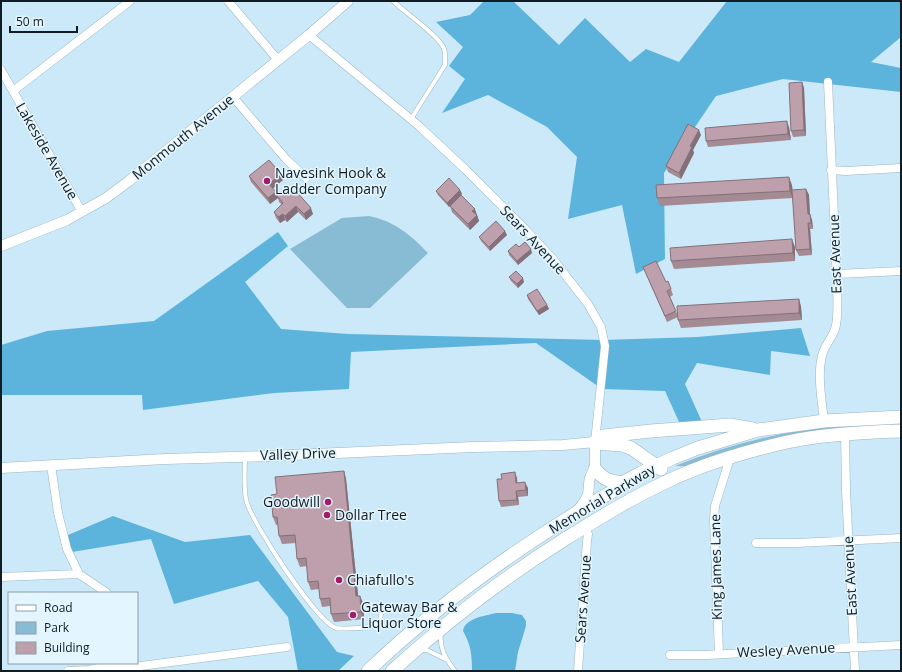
<svg xmlns="http://www.w3.org/2000/svg" width="902" height="672" font-family="'Open Sans',sans-serif">
  <style>
    .green { fill: #88bbd4 }
    .forest { fill: #5cb4dc }
    .lines { fill: none; stroke-linecap: round; stroke-linejoin: round }
    .service-casing { stroke: #99b6c4; stroke-width: 5 }
    .minor-casing { stroke: #99b6c4; stroke-width: 9 }
    .tertiary-casing { stroke: #99b6c4; stroke-width: 11 }
    .trunk-casing { stroke: #99b6c4; stroke-width: 14 }
    .service { stroke: #fff; stroke-width: 4 }
    .minor { stroke: #fff; stroke-width: 8 }
    .tertiary { stroke: #fff; stroke-width: 10 }
    .trunk { stroke: #fff; stroke-width: 13 }
    .wall { fill: #a38a93 }
    .shaded-wall { fill: #847078 }
    .building { fill: #bda0ab; stroke: #847078 }
    .poi-dot { fill: #a21b68; stroke: #e3f5fe; stroke-width: 1.5 }
    .labels { text-anchor: middle; stroke-width: 3; stroke-linejoin: round; paint-order: stroke }
    .street-label { font-size: 14px; fill: #111c22; stroke: #e3f5fe }
    .poi-label { font-size: 14px; fill: #111c22; stroke: #e3f5fe; text-anchor: start }
  </style>
  <rect width="100%" height="100%" fill="#cce9f9"/>
  <path class="green" d="M369 216C394 221 411 235 428 253L370 308H347L290 249 342 218Z
    M901 423V426L687 466H675C717 449 760 437 804 430 836 425 869 425 901 423Z"/>
  <path class="forest" d="M484 1H513L559 45 585 18 630 62 646 49 679 62 727 1H901V37L871 62 901 68V92L783 79 716 96 664 173 665 259 636 274 622 205 568 219 577 157 547 127 488 95 442 113 465 79 449 66 463 47 436 22 470 15Z
    M278 232 288 246 245 282 281 329 348 334 603 340 697 337 801 328 810 356 771 351 770 375 697 363 685 384 702 422 680 424 665 391 602 389 536 343 351 352 349 389 274 393 143 410 142 395H1V345L47 331 154 321Z
    M113 516 185 542 250 535 337 652 354 656 338 671H298L288 617 258 581 174 604 151 539 66 553 61 538Z
    M496 613H512L522 615 526 621V626L518 652 515 671H472C472 655 471 645 463 631 465 618 485 616 496 613Z"/>
  <g class="lines">
    <g class="service-casing">
      <path id="service" d="M393 1C403 11 441 37 444 49 446 54 445 60 445 65L411 119
        M245 457C245 469 243 492 247 503 254 525 315 620 336 628 339 629 366 628 370 627 373 626 377 623 380 621L381 614
        M441 633C439 649 446 659 455 671
        M422 650H427L447 660"/>
    </g>
    <g class="minor-casing">
      <path id="minor" d="M228 1 278 60
        M309 35 419 126 466 170 523 227 552 258 588 304 601 327 605 346 595 442
        M1 70 82 212
        M13 91 130 1
        M233 97 286 159 306 178
        M831 170 846 171 901 168
        M837 274 901 271
        M824 421C822 402 817 375 822 356 824 346 832 338 835 329 839 318 837 294 837 282L828 82
        M845 433 846 491 855 671
        M51 465 58 513 67 549 79 574 107 593
        M756 543H797L901 538
        M1 577 79 574
        M719 654 714 519 715 506 730 458
        M670 655H708L901 645
        M68 671 90 670 106 666 133 667 287 647
        M578 671 587 541 588 534 584 527"/>
    </g>
    <g class="tertiary-casing">
      <path id="tertiary" d="M1 246 67 220 106 198 129 181 309 35 348 1
        M1 468 165 459 269 456 473 447 563 445 595 442V469C587 478 590 484 588 494 586 501 581 506 577 511"/>
    </g>
    <g class="trunk-casing">
      <path id="trunk" d="M595 442 604 436 651 431 730 425 753 429
        M596 443 622 445 631 448 661 469
        M595 469C604 480 609 481 622 483
        M368 671C442 600 525 542 613 491L622 483 641 473 673 458 698 448 758 430 824 421 901 417
        M392 671C446 622 503 578 565 539 599 518 633 497 670 480 706 463 748 451 787 442 824 434 863 432 901 431"/>
    </g>
    <use href="#service" class="service"/>
    <use href="#minor" class="minor"/>
    <use href="#tertiary" class="tertiary"/>
    <use href="#trunk" class="trunk"/>
  </g>
  <path class="wall" d="M802 82 804 88 806 136 793 137 791 131Z
    M789 127 791 140 708 147 706 141Z
    M701 135 693 150 694 153 681 179 668 172 666 166Z
    M249 176 283 180 273 188 277 196 292 194 313 214 306 220 298 212 287 222 285 220 280 223 276 218 274 212 282 205 279 202 278 198 270 204 251 182Z
    M792 185 793 198 660 206 657 198Z
    M806 189 809 195 810 214 812 220 813 229H810L812 255 799 256 796 250Z
    M460 190 462 194 449 207 438 195 436 191Z
    M450 206 477 215 479 221 470 230 452 212Z
    M507 235 490 251 481 241 479 237Z
    M519 247 532 253 518 265 509 255 508 251Z
    M795 247V261L674 269 671 261Z
    M643 267 666 282 671 289 673 295 670 297 678 316 799 299 801 307 802 320 681 328 678 320V317L667 322Z
    M509 277 524 282 518 288 511 281Z
    M527 295 547 305 549 309 539 315 528 299Z
    M344 471 346 479 358 596H360L363 603 364 619 334 622 331 614 330 606 322 607 320 599 319 589 311 590 308 582 307 566 300 567 297 559 296 543 282 544 279 536 278 525H276L273 517 277 494Z
    M517 478V483L528 488V496L518 497 519 505 501 507 499 501Z"/>
  <path class="shaded-wall" d="M802 82 804 88 806 136 804 130Z
    M787 121 789 127 791 140 788 134Z
    M699 130 701 135 693 150 694 153 681 179 679 173 690 146Z
    M281 174 283 180 271 190 269 184Z
    M789 177 792 185 793 198 790 191Z
    M806 189 809 195 810 220 808 214Z
    M460 190 462 194 449 207 447 203Z
    M276 192 278 198 270 204 268 198Z
    M296 206 298 212 287 222 285 216Z
    M311 208 313 214 306 220 304 214Z
    M475 209 477 215 475 217 472 211Z
    M283 214 285 220 280 223 278 217Z
    M810 214 812 220 813 229 811 223Z
    M477 215 479 221 470 230 468 224Z
    M808 223 810 229 812 255 810 249Z
    M505 231 507 235 490 251 489 247Z
    M792 239 795 247V261L793 253Z
    M531 249 532 253 518 265 517 261Z
    M523 278 524 282 518 288 517 284Z
    M799 299 801 307 802 320 799 313Z
    M547 305 549 309 539 315 537 311Z
    M344 471 346 479 359 604 356 596Z
    M515 472 517 478 518 489 516 483Z
    M525 482 528 488V496L526 490Z
    M516 491 518 497 519 505 517 500Z
    M360 596 363 603 364 619 361 612Z"/>
  <path class="building" d="M802 82 804 130 791 131 789 83Z
    M787 121 788 134 706 141 705 128Z
    M688 124 699 130 690 146 692 147 679 173 666 166Z
    M269 160 281 174 269 184 276 192 268 198 249 176Z
    M789 177 790 191 657 198 656 185Z
    M449 178 460 190 447 203 436 191Z
    M286 188 292 194 296 191 311 208 304 214 296 206 285 216 283 214 278 217 274 212 283 203 277 196Z
    M806 189 808 214H810L811 223H808L810 249 796 250 792 190Z
    M461 195 475 209 472 211 477 215 468 224 450 206Z
    M496 221 505 231 489 247 479 237Z
    M792 239 793 253 671 261 670 248Z
    M525 242 531 249 517 261 508 251 516 244 519 247Z
    M656 261 666 282 668 281 671 289 667 291 676 311 665 316 643 267Z
    M516 271 523 278 517 284 509 277Z
    M537 289 547 305 537 311 527 295Z
    M799 299V313L678 320 677 306Z
    M344 471 356 596H360L361 612 331 614 330 598 320 599 318 581 308 582 306 558 297 559 295 535 279 536 277 517H273L271 495 277 494 275 477Z
    M515 472 516 483 525 482 526 490 516 491 517 500 499 501 497 479H502L501 474Z"/>
  <g class="poi-dot">
    <circle cx="267" cy="181" r="4"/>
    <circle cx="328" cy="502" r="4"/>
    <circle cx="327" cy="515" r="4"/>
    <circle cx="339" cy="580" r="4"/>
    <circle cx="353" cy="615" r="4"/>
  </g>
  <g class="labels">
    <g class="street-label">
      <text transform="translate(183 137) rotate(-39)" y="5">Monmouth Avenue</text>
      <text transform="translate(47 151) rotate(60)" y="5">Lakeside Avenue</text>
      <text transform="translate(533 240) rotate(47)" y="5">Sears Avenue</text>
      <text transform="translate(835 254) rotate(-92)" y="5">East Avenue</text>
      <text transform="translate(298 454) rotate(-2)" y="5">Valley Drive</text>
      <text transform="translate(602 499) rotate(-31)" y="5">Memorial Parkway</text>
      <text transform="translate(716 567) rotate(-91)" y="5">King James Lane</text>
      <text transform="translate(850 576) rotate(-93)" y="5">East Avenue</text>
      <text transform="translate(583 599) rotate(-86)" y="5">Sears Avenue</text>
      <text transform="translate(786 650) rotate(-3)" y="5">Wesley Avenue</text>
    </g>
    <g class="poi-label">
      <text x="275" y="178">Navesink Hook &amp;<tspan x="275" dy="16">Ladder Company</tspan></text>
      <text x="320" y="507" text-anchor="end">Goodwill</text>
      <text x="335" y="520">Dollar Tree</text>
      <text x="347" y="585">Chiafullo's</text>
      <text x="361" y="612">Gateway Bar &amp;<tspan x="361" dy="16">Liquor Store</tspan></text>
    </g>
  </g>
  <rect width="902" height="672" fill="none" stroke="#111c22" stroke-width="4"/>
  <rect x="8" y="592" width="130" height="72" fill="#e3f5fe" stroke="#8f9ea6"/>
  <rect x="16" y="605" width="20" height="6" fill="#ffffff" stroke="#8f9ea6"/>
  <text x="44" y="612" font-size="12" fill="#111c22">Road</text>
  <rect x="16" y="622" width="20" height="12" fill="#88bbd4" stroke="#8f9ea6"/>
  <text x="44" y="632" font-size="12" fill="#111c22">Park</text>
  <rect x="16" y="642" width="20" height="12" fill="#bda0ab" stroke="#8f9ea6"/>
  <text x="44" y="652" font-size="12" fill="#111c22">Building</text>
  <path d="M10 26v6h67v-6" fill="none" stroke="#111c22" stroke-width="2"/>
  <text x="16" y="26" font-size="12" fill="#111c22" stroke="#e3f5fe" stroke-width="3" paint-order="stroke">50 m</text>
</svg>
